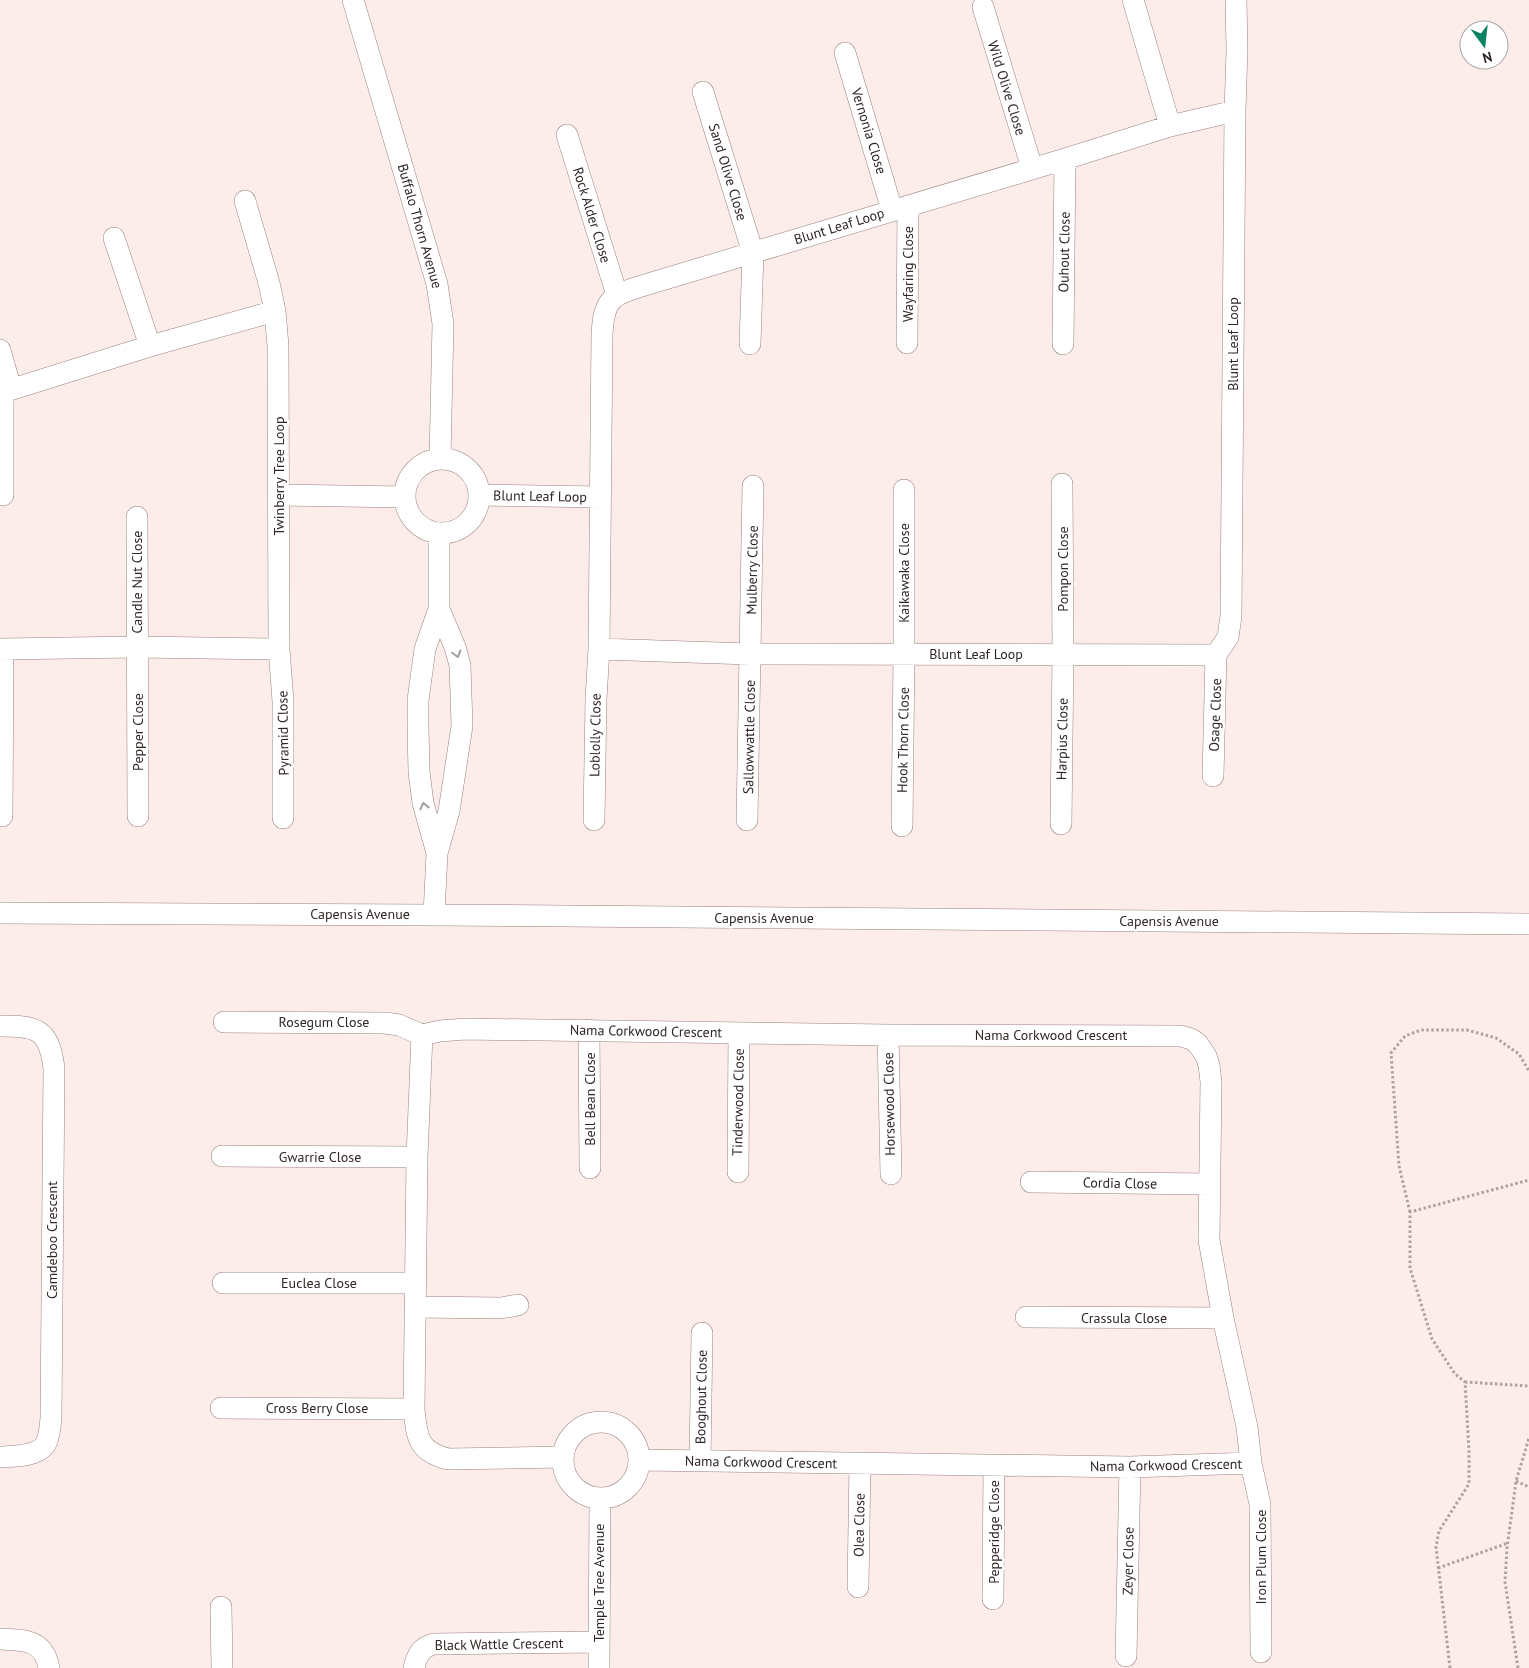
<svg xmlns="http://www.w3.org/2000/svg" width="1529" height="1668" font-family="'PT Sans',sans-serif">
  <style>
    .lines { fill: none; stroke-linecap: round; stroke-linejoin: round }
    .minor-casing { stroke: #99827e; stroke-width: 22 }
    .path { stroke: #aea19e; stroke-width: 3; stroke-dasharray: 2.5 2.5; stroke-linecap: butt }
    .minor { stroke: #fff; stroke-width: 21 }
    .oneway { stroke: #a29e9d }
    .labels { text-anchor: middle; stroke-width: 5; stroke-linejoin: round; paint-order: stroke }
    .street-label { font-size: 14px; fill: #302725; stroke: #fff }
  </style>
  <rect width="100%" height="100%" fill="#fcedea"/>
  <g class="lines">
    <g class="minor-casing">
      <path id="minor" d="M353 0 437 284 443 324 440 459
        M1133 0 1170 126
        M983 7 1032 168
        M845 53 892 210
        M703 92 753 253 750 344
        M567 135 617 295
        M245 201 269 283 275 311 278 346 279 649 283 701V818
        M114 238 150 346
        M907 343 908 206
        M1063 344 1065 159
        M0 350 11 389
        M3 392V495
        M0 393 150 346 275 311
        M405 496a37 37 0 1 1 74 0a37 37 0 1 1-74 0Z
        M279 495 405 497
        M479 495 600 497
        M137 517 138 816
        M0 649 137 647 279 649
        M599 649 750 654 1216 655
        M1216 655 1228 637 1231 616 1235 111 1237 50 1236 0
        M1213 776 1216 655
        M2 816 3 649
        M594 820 596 699 599 649 602 334C604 298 612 295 645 285L1065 159 1170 126 1235 111
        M747 820 753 486
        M1061 824 1063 654 1062 484
        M902 826 904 655V490
        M437 853 423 803 419 772 418 726V700L425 649 439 609V533
        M0 913 434 915 1529 924
        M434 915 437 853 449 811 462 726 460 665 455 647 439 609
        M224 1022 385 1023 399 1025 422 1035
        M0 1026C36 1026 49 1028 54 1068L51 1418C50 1426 50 1437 45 1445 36 1457 13 1456 0 1457
        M589 1030 590 1168
        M422 1035 440 1031 465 1029 888 1035 1181 1036 1191 1039 1198 1044 1206 1056 1209 1065 1211 1082 1209 1240 1223 1318 1247 1427 1251 1463 1260 1504 1261 1652
        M422 1035 417 1157 414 1409C417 1437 417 1451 448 1459L563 1457
        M888 1035 891 1174
        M222 1156 417 1157
        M738 1172 739 1033
        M1031 1182 1209 1184
        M223 1283H415
        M415 1307 501 1308 518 1305
        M1026 1317 1223 1318
        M221 1408 414 1409
        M563 1460a38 38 0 1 1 76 0a38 38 0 1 1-76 0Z
        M640 1460 1130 1467 1251 1463
        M700 1461 702 1333
        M858 1587 860 1463
        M993 1599 994 1465
        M221 1607 222 1668
        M0 1639C24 1640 44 1639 49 1668
        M1126 1656 1130 1467
        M414 1668C417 1655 421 1647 434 1644L599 1642
        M599 1668 600 1499"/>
    </g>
    <path class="path" d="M1410 1212 1399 1166 1391 1053 1405 1036 1421 1030H1467L1496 1038 1519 1054 1529 1071
      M1465 1382 1529 1386
      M1516 1481 1529 1487
      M1438 1568 1508 1543
      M1450 1668 1436 1547 1439 1531 1469 1484V1451L1465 1382 1455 1374 1432 1339 1410 1268V1212L1529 1180
      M1518 1668 1505 1582 1507 1548 1516 1481 1529 1438"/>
    <use href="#minor" class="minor"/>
  </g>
  <defs><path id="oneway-chevron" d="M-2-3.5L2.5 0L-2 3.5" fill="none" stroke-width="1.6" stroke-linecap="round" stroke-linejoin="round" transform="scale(1.25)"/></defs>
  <g class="oneway">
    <use href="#oneway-chevron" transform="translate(457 654) rotate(74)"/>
    <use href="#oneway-chevron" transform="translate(424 806) rotate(-103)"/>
  </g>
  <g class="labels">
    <g class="street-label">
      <text transform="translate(1007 88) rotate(73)" y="5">Wild Olive Close</text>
      <text transform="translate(869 131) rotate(73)" y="5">Vernonia Close</text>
      <text transform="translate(728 172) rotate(73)" y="5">Sand Olive Close</text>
      <text transform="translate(592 215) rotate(73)" y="5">Rock Alder Close</text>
      <text transform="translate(420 226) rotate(74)" y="5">Buffalo Thorn Avenue</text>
      <text transform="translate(839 226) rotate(-17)" y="5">Blunt Leaf Loop</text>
      <text transform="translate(1064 252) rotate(-89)" y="5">Ouhout Close</text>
      <text transform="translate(908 274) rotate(-90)" y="5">Wayfaring Close</text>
      <text transform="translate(1233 344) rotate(-90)" y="5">Blunt Leaf Loop</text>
      <text transform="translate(279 476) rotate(-90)" y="5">Twinberry Tree Loop</text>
      <text transform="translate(540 496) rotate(1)" y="5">Blunt Leaf Loop</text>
      <text transform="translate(1063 569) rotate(-90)" y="5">Pompon Close</text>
      <text transform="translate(752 570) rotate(-89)" y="5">Mulberry Close</text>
      <text transform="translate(904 573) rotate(-90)" y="5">Kaikawaka Close</text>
      <text transform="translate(137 582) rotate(-90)" y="5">Candle Nut Close</text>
      <text x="976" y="659">Blunt Leaf Loop</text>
      <text transform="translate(1215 715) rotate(-88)" y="5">Osage Close</text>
      <text transform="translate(138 732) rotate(-90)" y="5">Pepper Close</text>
      <text transform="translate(283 733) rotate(-91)" y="5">Pyramid Close</text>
      <text transform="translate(595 735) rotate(-89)" y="5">Loblolly Close</text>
      <text transform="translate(749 737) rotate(-89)" y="5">Sallowwattle Close</text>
      <text transform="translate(1062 739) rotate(-89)" y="5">Harpius Close</text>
      <text transform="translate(903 740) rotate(-89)" y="5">Hook Thorn Close</text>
      <text x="360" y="919">Capensis Avenue</text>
      <text x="764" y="923">Capensis Avenue</text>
      <text x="1169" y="926">Capensis Avenue</text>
      <text x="324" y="1027">Rosegum Close</text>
      <text transform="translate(646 1031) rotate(1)" y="5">Nama Corkwood Crescent</text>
      <text x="1051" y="1040">Nama Corkwood Crescent</text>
      <text transform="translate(590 1099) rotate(-90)" y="5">Bell Bean Close</text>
      <text transform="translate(738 1102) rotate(-89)" y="5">Tinderwood Close</text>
      <text transform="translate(889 1104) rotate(-91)" y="5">Horsewood Close</text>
      <text x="320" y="1162">Gwarrie Close</text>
      <text transform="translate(1120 1183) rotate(1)" y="5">Cordia Close</text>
      <text transform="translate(52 1240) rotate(-90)" y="5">Camdeboo Crescent</text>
      <text x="319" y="1288">Euclea Close</text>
      <text x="1124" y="1323">Crassula Close</text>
      <text transform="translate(701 1397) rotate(-89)" y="5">Booghout Close</text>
      <text x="317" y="1413">Cross Berry Close</text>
      <text transform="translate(761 1462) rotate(1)" y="5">Nama Corkwood Crescent</text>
      <text transform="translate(1166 1465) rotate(-1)" y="5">Nama Corkwood Crescent</text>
      <text transform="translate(859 1525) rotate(-89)" y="5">Olea Close</text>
      <text transform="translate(994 1532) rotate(-90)" y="5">Pepperidge Close</text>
      <text transform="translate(1261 1557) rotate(-90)" y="5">Iron Plum Close</text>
      <text transform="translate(1128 1561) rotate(-89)" y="5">Zeyer Close</text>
      <text transform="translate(599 1583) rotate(-90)" y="5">Temple Tree Avenue</text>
      <text transform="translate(499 1644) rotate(-1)" y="5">Black Wattle Crescent</text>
    </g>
  </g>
  <g transform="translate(1484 45) rotate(165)"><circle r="24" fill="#ffffff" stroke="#aca9a8"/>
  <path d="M0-4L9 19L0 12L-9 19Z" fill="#0b8261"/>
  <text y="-8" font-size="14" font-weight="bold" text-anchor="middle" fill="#302725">N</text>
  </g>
</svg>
